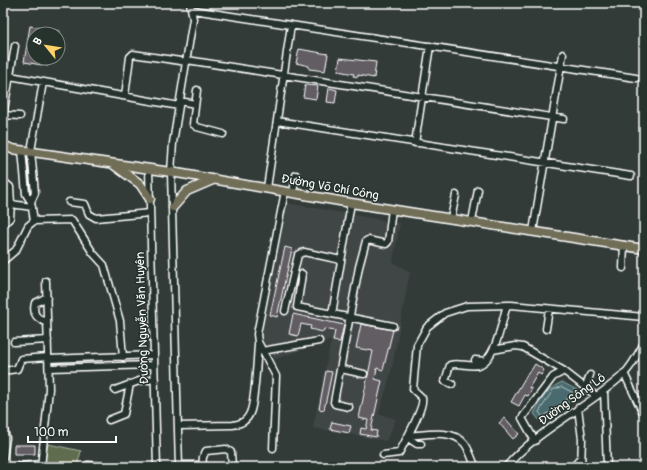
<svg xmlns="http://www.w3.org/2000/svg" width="647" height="470" font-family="Pangolin,sans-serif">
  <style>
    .built { fill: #404545 }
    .green { fill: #5e6c4d; stroke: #aeb6a6 }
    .water { fill: #486b6e; stroke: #91a6a8 }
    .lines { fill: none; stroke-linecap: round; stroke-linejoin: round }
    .shore { stroke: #b6c4c5; stroke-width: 1 }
    .building { fill: #625b64; stroke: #fff }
    .minor-casing { stroke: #fff; stroke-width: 9 }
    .major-casing { stroke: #fff; stroke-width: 11 }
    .minor { stroke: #26332d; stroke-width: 6 }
    .major { stroke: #716e59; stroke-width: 8 }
    .labels { text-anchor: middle; stroke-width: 3; stroke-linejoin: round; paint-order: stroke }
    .street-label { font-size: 12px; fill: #fff; stroke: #26332d }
  </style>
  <rect width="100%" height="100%" fill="#323b38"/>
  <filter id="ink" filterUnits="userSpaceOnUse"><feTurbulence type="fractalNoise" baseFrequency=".025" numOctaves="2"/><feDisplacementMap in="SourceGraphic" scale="8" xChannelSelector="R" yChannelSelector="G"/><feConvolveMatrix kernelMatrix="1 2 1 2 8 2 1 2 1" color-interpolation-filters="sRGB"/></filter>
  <g filter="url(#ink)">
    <path class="built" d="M287 203 400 223 393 262 410 272 391 373 379 414 396 419 386 441 313 428 331 340 275 359 261 342 264 320Z"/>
    <path class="green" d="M48 444 81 451 77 467H44Z"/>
    <path class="water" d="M562 382 577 390V396L544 423 541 422 534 414C541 399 546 389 562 382Z"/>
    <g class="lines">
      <path class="shore" d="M562 387 572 392V395L543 417 539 412 553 390Z"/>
    </g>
    <path class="building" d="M30 26 60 31V34H34V58H50L48 66 24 62Z
      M299 49 328 54 325 71 309 69V66L296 63Z
      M340 58 376 62 374 78 358 75V77L353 76 354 74 338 71Z
      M305 85 318 86 316 99 303 97Z
      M329 88 337 90 335 103 327 102Z
      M285 247 292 249 277 317 270 315Z
      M293 314 344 325 340 342 333 341 335 331 324 329 323 332 310 329 311 326 301 324 298 336 289 334Z
      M361 324 393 330 383 370 377 368 375 379 382 381 371 430 377 431 376 437 360 434 361 428 366 429 368 420 359 418 373 351 356 348Z
      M535 364 544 370 541 375 538 373 529 388 532 389 528 396 525 395 519 406 511 402 529 371 530 372Z
      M326 371 332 372 324 410 319 409Z
      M505 418 519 434 513 439 499 423Z
      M332 422 351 426 349 433 330 429Z
      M14 445H35V454H14Z"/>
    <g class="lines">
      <g class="minor-casing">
        <path id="minor" d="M193 10 636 78
          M187 60 564 119
          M10 76 179 106
          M197 90 193 124 197 127 223 134
          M125 96 130 57 133 54 187 62
          M180 101 195 104
          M3 115 20 116
          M3 116 15 46
          M277 121 631 176
          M415 143 430 46
          M22 150 26 194 31 202
          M149 169 157 467
          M3 181 10 187 11 204 32 207
          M267 188 291 25
          M293 193 296 175
          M69 202 85 204 89 214 96 218 150 213
          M451 218 456 195
          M34 221 72 220 93 253 104 265 120 321 123 357
          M472 221 478 190
          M3 223 6 222 10 218 11 204
          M533 231 563 54
          M3 261 16 250 28 226 34 221 31 202 35 193 31 151 43 82
          M623 268 624 245
          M302 274 297 307 393 326
          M47 297 35 303C32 315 37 318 47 323
          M285 311 298 255 304 252 341 260
          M332 314 351 203
          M546 329 549 309
          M14 342 48 340
          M493 350 515 346 523 347 564 371
          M262 351 319 341
          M49 359 154 355
          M475 360 485 361
          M49 368 154 365
          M341 369 364 374
          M3 371 17 369 21 359 48 357
          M624 373 644 415
          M452 384 445 381 450 365C458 362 469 367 478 365 496 361 502 320 507 305
          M585 388 590 375
          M115 390 139 381 155 379
          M604 391 607 467
          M349 407 335 404 334 402 359 267 366 241 368 240 386 244 388 242 392 209
          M578 408 582 439 581 467
          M109 420 124 414 130 384
          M3 426 6 438 3 458
          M178 426 233 425C241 424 247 421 250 413 255 403 257 358 258 344
          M408 436C424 435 453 428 465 444 470 451 472 460 476 467
          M411 436V440L417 444H421
          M535 441 522 418 553 377 564 371 596 396
          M273 448 276 376 258 342 257 334 285 191
          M383 455 399 453C404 443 425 407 422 398 420 395 415 392 413 389L417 345 427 327 445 313 467 306 511 305 644 317
          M88 465 115 467
          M179 465H202
          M13 467 41 464
          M41 467 49 389 46 281
          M179 467 171 172 173 143 193 19 190 3
          M202 467 203 457 206 451 226 449 231 452 232 467
          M506 467C539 428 588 408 624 374 633 365 638 354 644 343
          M573 467 581 458"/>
      </g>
      <g class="major-casing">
        <path id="major" d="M3 145 12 149 171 172 351 203 644 249
          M114 165 140 184 150 199
          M173 207 187 191 215 179"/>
      </g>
      <use href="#minor" class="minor"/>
      <use href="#major" class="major"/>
    </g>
  </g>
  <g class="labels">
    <g class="street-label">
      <text transform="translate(330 187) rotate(10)" y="4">Đường Võ Chí Công</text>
      <text transform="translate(142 318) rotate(-92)" y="4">Đường Nguyễn Văn Huyên</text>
      <text transform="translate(572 399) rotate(-36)" y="4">Đường Sông Lô</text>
    </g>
  </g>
  <rect width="647" height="470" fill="none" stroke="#26332d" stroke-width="16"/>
  <rect x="8" y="8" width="631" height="454" fill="none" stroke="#fff" stroke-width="1.5" filter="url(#ink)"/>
  <g transform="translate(46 46) rotate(300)"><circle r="19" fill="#26332d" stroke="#7d8581"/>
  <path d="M0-3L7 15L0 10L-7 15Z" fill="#ffd166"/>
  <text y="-6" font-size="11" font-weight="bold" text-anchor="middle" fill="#ffffff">B</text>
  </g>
  <path d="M28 436v6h88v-6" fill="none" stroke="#ffffff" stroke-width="2"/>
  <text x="34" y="436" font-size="12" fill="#ffffff" stroke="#26332d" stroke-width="3" paint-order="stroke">100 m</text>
</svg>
